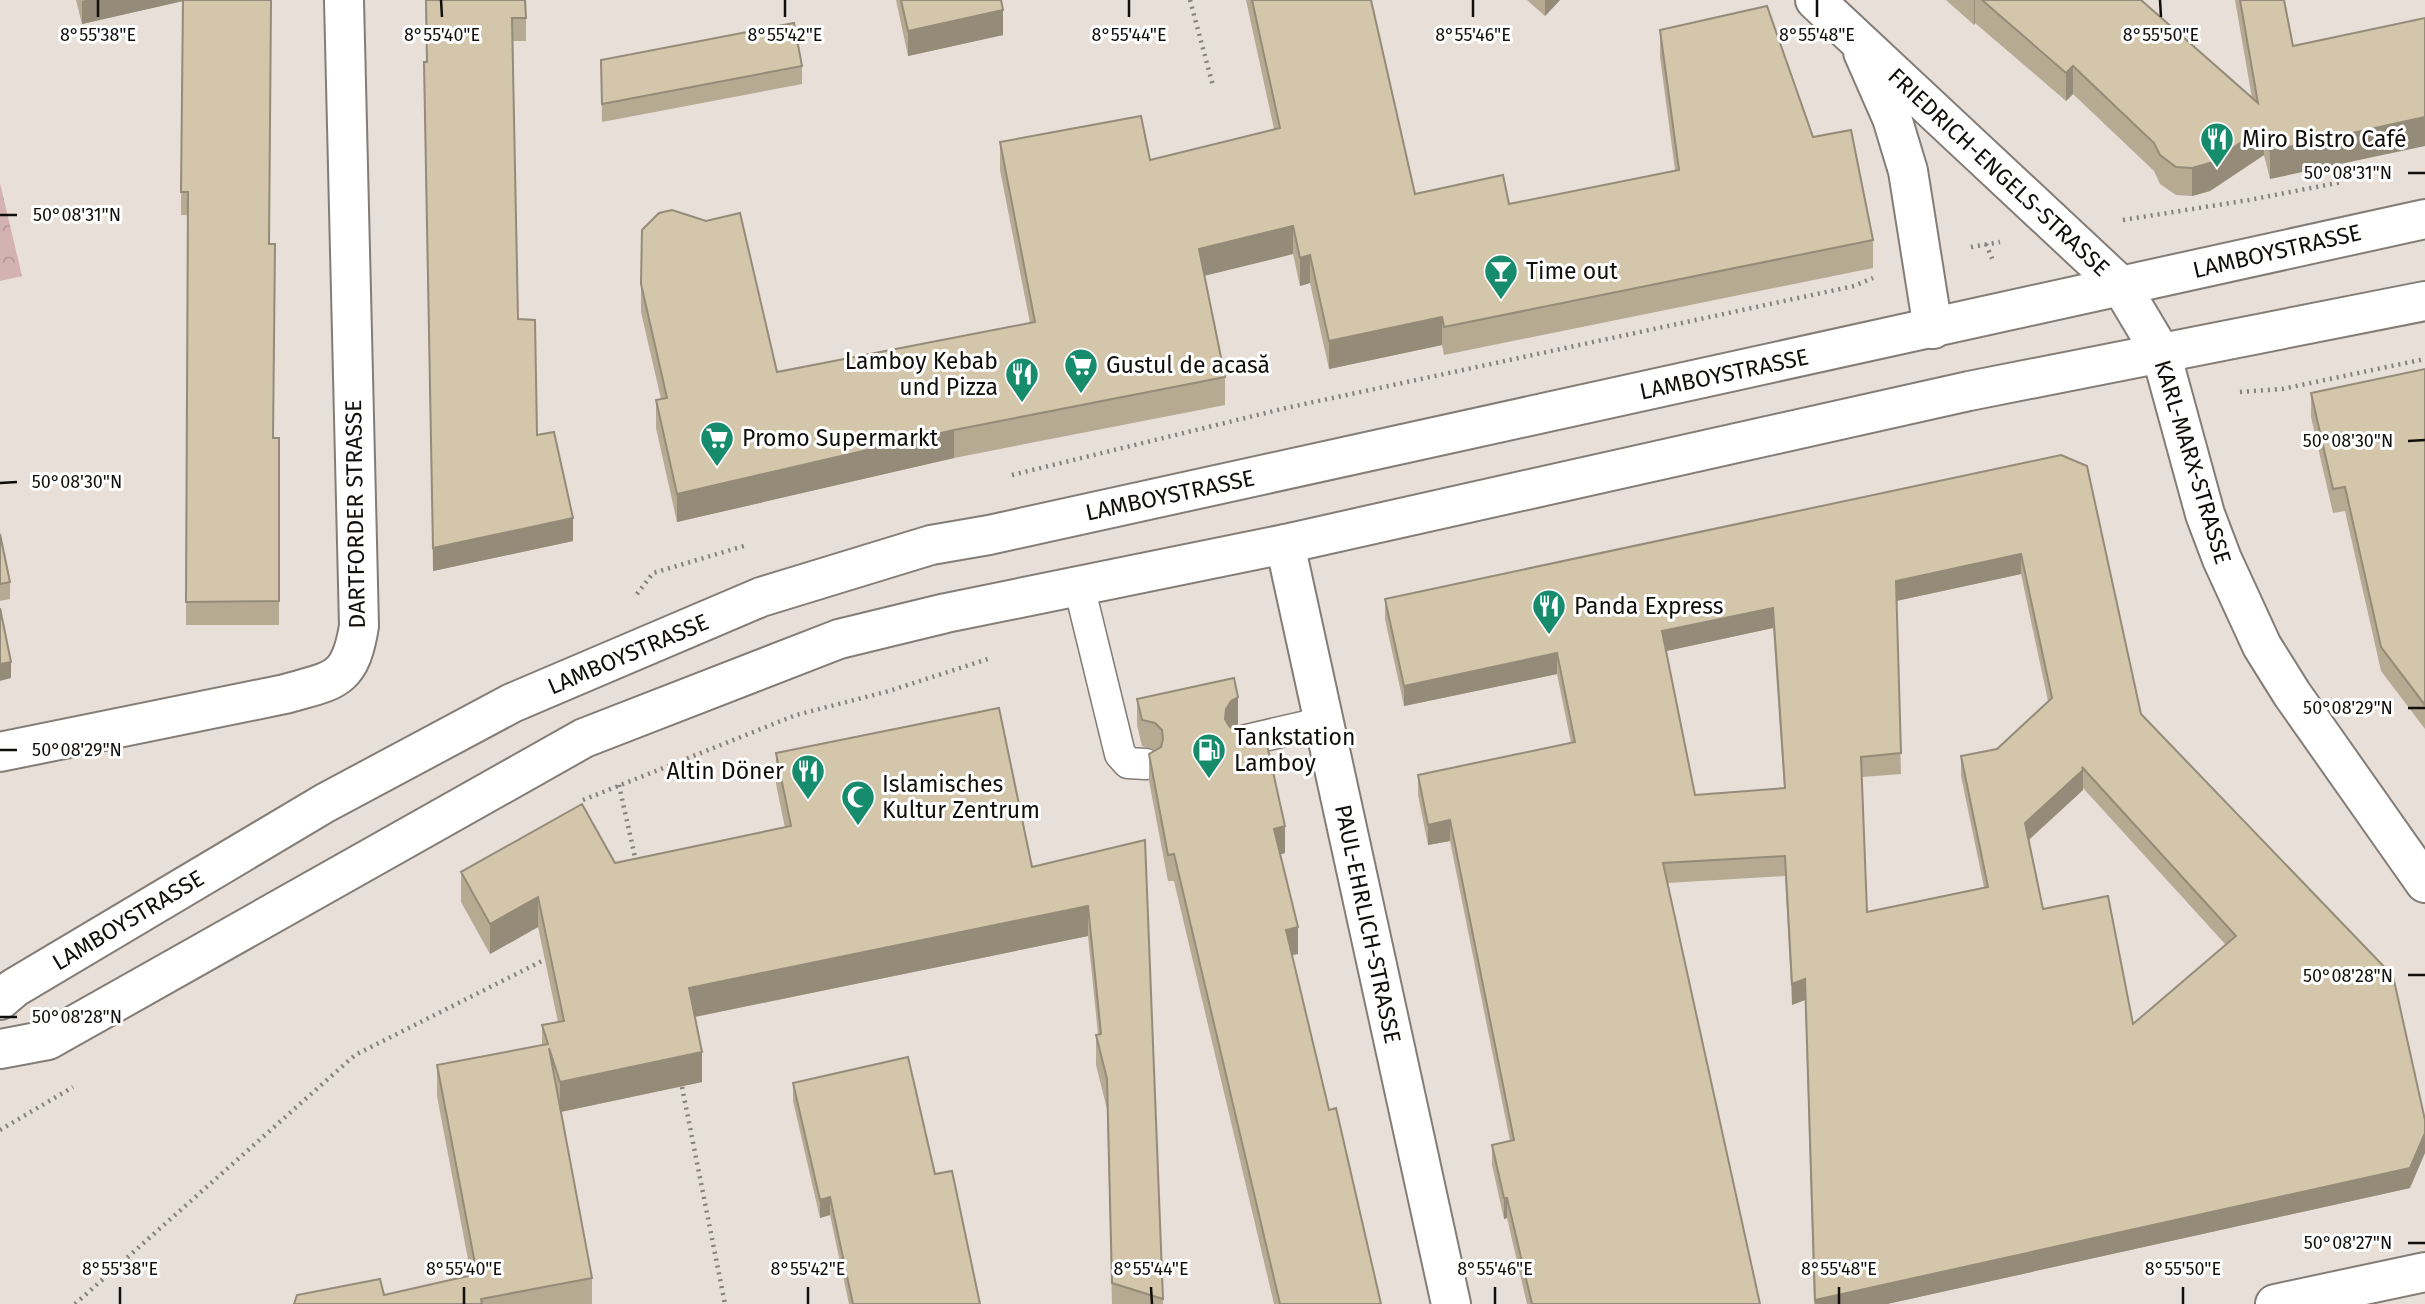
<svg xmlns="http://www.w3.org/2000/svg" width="2425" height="1304" font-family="'Fira Sans',sans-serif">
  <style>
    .park { fill: url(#park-crowns) }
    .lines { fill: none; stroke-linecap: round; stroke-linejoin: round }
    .service-casing { stroke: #847c76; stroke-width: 33 }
    .minor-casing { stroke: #847c76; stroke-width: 42 }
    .secondary-casing { stroke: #847c76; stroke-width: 42 }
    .path { stroke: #86807b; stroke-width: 4.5; stroke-dasharray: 2 5; stroke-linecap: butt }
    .service { stroke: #fff; stroke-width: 30 }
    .minor { stroke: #fff; stroke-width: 38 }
    .secondary { stroke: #fff; stroke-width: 38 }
    .wall { fill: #b6aa93; fill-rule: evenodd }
    .shaded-wall { fill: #948b78 }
    .building { fill: #d4c6ab; stroke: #948b78; stroke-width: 2; fill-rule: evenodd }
    .ticks { fill: none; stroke: #110e0c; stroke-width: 2.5 }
    .labels { text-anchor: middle; stroke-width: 6; stroke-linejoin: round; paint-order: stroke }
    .poi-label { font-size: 23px; fill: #110e0c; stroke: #fff; text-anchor: start }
    .street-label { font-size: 23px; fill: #110e0c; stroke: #fff }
    .ticks-label { font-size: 18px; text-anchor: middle; fill: #110e0c; stroke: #fff; stroke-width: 6; stroke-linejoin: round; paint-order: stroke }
  </style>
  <defs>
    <pattern id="park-crowns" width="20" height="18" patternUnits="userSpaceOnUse" patternTransform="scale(1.75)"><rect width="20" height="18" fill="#d4b2b2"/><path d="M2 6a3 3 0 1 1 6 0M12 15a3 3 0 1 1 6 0" fill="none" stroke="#b59898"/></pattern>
  </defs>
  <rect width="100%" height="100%" fill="#e7dfd8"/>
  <path class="park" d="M0 183 22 276 0 281Z"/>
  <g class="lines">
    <g class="service-casing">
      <path id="service" d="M1079 586 1120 754 1128 763 1146 764
        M1242 741 1324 722"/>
    </g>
    <g class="minor-casing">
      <path id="minor" d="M1815 0 2121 286 2161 353 2205 514 2222 559 2262 646 2292 694 2425 883
        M1863 52 1892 118 1908 171 1933 329
        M1285 544 1451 1304
        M0 752 285 694C334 680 350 682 359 626L344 0
        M2275 1304 2425 1272"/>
    </g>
    <g class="secondary-casing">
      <path id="secondary" d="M0 1000 14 988 325 803 512 703 761 597 931 545 989 535 2425 219
        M0 1049 48 1040 584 738 839 639 946 613 1285 544 1969 391 2425 301"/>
    </g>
    <path class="path" d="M1190 0 1213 86
      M2123 220 2249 200 2342 182
      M1986 244 1994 263
      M1971 247 2000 242
      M2240 392 2282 389 2425 359
      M1012 475 1286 408 1854 286 1873 278
      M637 594 653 573 744 546
      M619 785 636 862
      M583 800 796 715 889 691 991 658
      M682 1087 725 1304
      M0 1130 73 1087
      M75 1304 355 1055 548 958"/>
    <use href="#service" class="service"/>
    <use href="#minor" class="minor"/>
    <use href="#secondary" class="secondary"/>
  </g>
  <path class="wall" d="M76 0H271L269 244 274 438H279V625H186L188 215H181L183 1 82 24Z
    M426 0 526 18V41H513L518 319 537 435 573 541 433 571 424 85 427 62Z
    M896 0H1001L1003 35 908 56Z
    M1246 0H1371L1415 194 1509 204 1675 170 1660 57V30L1813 137 1873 240V268L1444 355 1442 345 1329 369 1310 283 1300 286 1293 254 1204 276 1225 377V405L954 458 677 522 656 428V400L661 399 641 312V284L777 372 1030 323 1000 170V142L1150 160 1274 129Z
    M1527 0H1560L1545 16Z
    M1946 0H2141L2252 98 2235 0H2284L2270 179 2264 155 2210 191 2192 196 2176 195 2160 184 2154 171 2073 94 2066 101 1975 23 1974 25Z
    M601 60 802 66V84L602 122Z
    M2425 369V729L2381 671 2345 511 2333 513 2311 417V393Z
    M2061 455 2141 714 2410 1188 1887 1304H1814L1805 1000 1792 1005 1785 876 1667 883 1760 1304H1527L1507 1218 1504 1219 1492 1165V1145L1510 1141 1450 841 1428 845 1418 795V775L1571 743 1557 674 1404 706 1385 619V599ZM2021 574 2048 701 1997 749 1961 756V776L1984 887 1867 912 1862 777 1901 774 1896 601ZM1773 628 1784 788 1695 795 1666 651ZM2083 788 2226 945 2133 1024 2043 909 2029 840 2083 790Z
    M0 534 10 582V599L0 601Z
    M1137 699 1238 724 1231 728 1249 743 1285 853 1280 854 1298 954 1292 955 1329 1110 1381 1304H1274L1174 881H1168L1149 781V754L1156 750 1142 746 1137 725Z
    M776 753 1032 867 1145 840 1163 1304H1112L1107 1109 1096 1065V1035L1098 1034 1088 936 695 1017 702 1082 561 1112 592 1278V1304H294L384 1295 471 1275 437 1096V1065L542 1045V1025L558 1022 538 927 490 954 461 902V872L615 863 785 828 776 784Z
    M793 1083 935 1174 980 1304H849L830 1215 820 1218 793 1101Z"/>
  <path class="shaded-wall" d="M86 0H183V1L82 24V1Z
    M1545 0H1560L1545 16Z
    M1974 0H1975V23L1974 25Z
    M1003 10V35L908 56V31Z
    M2073 66V94L2066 101V73Z
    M2425 117V146L2270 179V151Z
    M2264 127V155L2210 191 2192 196V168Z
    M1293 226V254L1199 277V249Z
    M1310 255V283L1300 286V258Z
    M1442 317V345L1329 369V341Z
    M954 430V458L677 522V494Z
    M573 518V541L433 571V548Z
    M2021 554V574L1896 601V581Z
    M1773 608V628L1662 652V631Z
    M1557 653V674L1404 706V686Z
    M11 662V678L0 681V664Z
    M1238 697V724L1231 728 1226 735V709L1231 701Z
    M2083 770V790L2025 843V823Z
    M1450 820V841L1428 845V825Z
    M1285 826V853L1274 856V829Z
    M538 897V927L490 954V924Z
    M1088 906V936L689 1018V988Z
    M1298 927V954L1286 956V930Z
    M1805 979V1000L1792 1005V984Z
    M702 1052V1082L560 1112V1082Z
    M2425 1133V1153L2410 1188 1887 1304H1815V1300Z
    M830 1197V1215L820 1218V1200Z
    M1504 1198H1507V1218L1504 1219Z"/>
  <path class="building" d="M183 0H271L269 244H275L273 438H279V601L186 602 188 192H181Z
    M426 0H525L526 18H512L518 319 535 320 537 435 554 432 573 518 433 548 424 62H427Z
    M901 0H1001L1003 10 908 31Z
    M1252 0H1371L1415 194 1503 175 1509 204 1679 170 1660 30 1767 6 1813 137 1851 130 1873 240 1444 327 1442 317 1329 341 1310 255 1300 258 1293 226 1199 249 1225 377 954 430 677 494 656 400 667 398 641 284 642 230 659 213 672 210 706 221 740 213 777 372 1035 322 1000 142 1141 116 1150 160 1280 128Z
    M1982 0H2141L2258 103 2240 0H2284L2293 46 2425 18V117L2270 151 2264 127 2210 163 2192 168 2176 167 2160 155 2154 143 2073 66 2066 73Z
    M794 23 802 66 602 104 601 60Z
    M2425 369V705L2381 647 2345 487 2333 489 2311 393Z
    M2061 455 2087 466 2141 714 2393 976 2425 1120V1133L2410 1168 1815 1300 1805 979 1792 984 1785 856 1663 863 1760 1304H1532L1507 1198H1504L1492 1145 1514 1140 1450 820 1428 825 1418 775 1575 742 1557 653 1404 686 1385 599ZM2021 554 2052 698 1997 749 1961 756 1988 887 1867 912 1861 757 1901 753 1896 581ZM1773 608 1785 788 1695 795 1662 631ZM2082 767 2236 936 2133 1024 2108 896 2043 909 2025 823 2083 770Z
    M0 534 10 582 0 584Z
    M0 608 11 662 0 664Z
    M1234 678 1238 697 1231 701 1226 709 1225 719 1229 726 1236 731 1246 732 1249 743 1266 740 1285 826 1274 829 1298 927 1286 930 1329 1110 1336 1108 1381 1304H1280L1174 854 1168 855 1149 754 1161 747 1163 739 1162 730 1155 723 1142 720 1137 699Z
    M999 708 1032 867 1145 840 1163 1299 1112 1283 1107 1079 1096 1035 1101 1034 1088 906 689 988 702 1052 560 1082 549 1048 592 1278 481 1299 482 1304H294L297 1295 380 1279 384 1295 477 1274 437 1065 548 1044 542 1025 564 1021 538 897 490 924 461 872 582 804 615 863 791 826 776 753Z
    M908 1057 935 1174 952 1171 980 1304H853L830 1197 820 1200 793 1083Z"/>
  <path class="ticks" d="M98 0V17M441 0 442 17M785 0V17M1129 0V17M1473 0V17M1817 0V17M2160 0 2161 17M2408 173H2425M0 215H17M2408 441 2425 440M0 483 17 482M2408 708H2425M0 750H17M2408 975H2425M0 1017H17M2408 1243H2425M120 1287V1304M464 1287V1304M808 1287V1304M1151 1287 1152 1304M1495 1287V1304M1839 1287V1304M2183 1287V1304"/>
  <defs>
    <g id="restaurant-pin" transform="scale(1.75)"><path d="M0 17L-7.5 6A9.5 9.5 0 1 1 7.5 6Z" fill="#168c6d" stroke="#fff"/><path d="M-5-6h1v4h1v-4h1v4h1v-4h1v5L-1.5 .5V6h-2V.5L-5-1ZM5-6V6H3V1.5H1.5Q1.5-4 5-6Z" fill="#fff"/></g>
    <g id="bar-pin" transform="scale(1.75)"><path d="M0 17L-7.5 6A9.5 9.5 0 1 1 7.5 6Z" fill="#168c6d" stroke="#fff"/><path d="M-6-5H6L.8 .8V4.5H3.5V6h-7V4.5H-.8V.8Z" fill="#fff"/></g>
    <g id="supermarket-pin" transform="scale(1.75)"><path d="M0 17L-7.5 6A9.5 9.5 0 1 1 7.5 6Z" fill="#168c6d" stroke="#fff"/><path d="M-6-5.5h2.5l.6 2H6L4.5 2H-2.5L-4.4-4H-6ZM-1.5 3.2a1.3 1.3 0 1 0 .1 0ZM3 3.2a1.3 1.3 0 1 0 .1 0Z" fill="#fff"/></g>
    <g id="fuel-pin" transform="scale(1.75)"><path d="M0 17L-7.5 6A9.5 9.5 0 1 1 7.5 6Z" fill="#168c6d" stroke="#fff"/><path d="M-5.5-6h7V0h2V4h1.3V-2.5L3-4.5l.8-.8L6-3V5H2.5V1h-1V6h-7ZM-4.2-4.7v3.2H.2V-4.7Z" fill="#fff"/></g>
    <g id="mosque-pin" transform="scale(1.75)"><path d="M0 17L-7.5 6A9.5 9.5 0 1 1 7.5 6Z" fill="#168c6d" stroke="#fff"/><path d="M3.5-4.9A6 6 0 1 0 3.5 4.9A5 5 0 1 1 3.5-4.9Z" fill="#fff"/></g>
  </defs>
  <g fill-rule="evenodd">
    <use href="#restaurant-pin" x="2217" y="139"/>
    <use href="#bar-pin" x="1501" y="271"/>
    <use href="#supermarket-pin" x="1081" y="365"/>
    <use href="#restaurant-pin" x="1022" y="374"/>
    <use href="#supermarket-pin" x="717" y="438"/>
    <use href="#restaurant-pin" x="1549" y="606"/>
    <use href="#fuel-pin" x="1209" y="750"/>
    <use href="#restaurant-pin" x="808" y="771"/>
    <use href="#mosque-pin" x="858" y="797"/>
  </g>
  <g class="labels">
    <g class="poi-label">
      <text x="2242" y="147">Miro Bistro Café</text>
      <text x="1526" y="279">Time out</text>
      <text x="998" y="369" text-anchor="end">Lamboy Kebab<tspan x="998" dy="26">und Pizza</tspan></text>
      <text x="1106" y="373">Gustul de acasă</text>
      <text x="742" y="446">Promo Supermarkt</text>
      <text x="1574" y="614">Panda Express</text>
      <text x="1234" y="745">Tankstation<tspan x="1234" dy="26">Lamboy</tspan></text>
      <text x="784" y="779" text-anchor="end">Altin Döner</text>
      <text x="882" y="792">Islamisches<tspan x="882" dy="26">Kultur Zentrum</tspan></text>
    </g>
    <g class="street-label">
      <text transform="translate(1999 172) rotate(43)" y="8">FRIEDRICH-ENGELS-STRASSE</text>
      <text transform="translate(2277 251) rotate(-13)" y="8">LAMBOYSTRASSE</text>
      <text transform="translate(1724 374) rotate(-12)" y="8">LAMBOYSTRASSE</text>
      <text transform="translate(2193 462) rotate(73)" y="8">KARL-MARX-STRASSE</text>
      <text transform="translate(1170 495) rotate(-12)" y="8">LAMBOYSTRASSE</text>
      <text transform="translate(355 514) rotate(-91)" y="8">DARTFORDER STRASSE</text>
      <text transform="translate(628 654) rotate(-23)" y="8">LAMBOYSTRASSE</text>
      <text transform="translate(128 920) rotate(-31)" y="8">LAMBOYSTRASSE</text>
      <text transform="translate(1368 924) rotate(78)" y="8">PAUL-EHRLICH-STRASSE</text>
    </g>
  </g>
  <g class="ticks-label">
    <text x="98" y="41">8°55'38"E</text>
    <text x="442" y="41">8°55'40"E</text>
    <text x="785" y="41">8°55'42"E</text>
    <text x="1129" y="41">8°55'44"E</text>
    <text x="1473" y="41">8°55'46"E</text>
    <text x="1817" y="41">8°55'48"E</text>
    <text x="2161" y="41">8°55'50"E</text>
    <text x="2348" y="179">50°08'31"N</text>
    <text x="77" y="221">50°08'31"N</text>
    <text x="2348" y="447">50°08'30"N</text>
    <text x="77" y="488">50°08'30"N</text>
    <text x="2348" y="714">50°08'29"N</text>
    <text x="77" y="756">50°08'29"N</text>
    <text x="2348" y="982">50°08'28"N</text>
    <text x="77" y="1023">50°08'28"N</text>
    <text x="2348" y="1249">50°08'27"N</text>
    <text x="120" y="1275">8°55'38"E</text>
    <text x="464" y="1275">8°55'40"E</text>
    <text x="808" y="1275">8°55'42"E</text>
    <text x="1151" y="1275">8°55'44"E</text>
    <text x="1495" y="1275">8°55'46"E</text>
    <text x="1839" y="1275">8°55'48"E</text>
    <text x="2183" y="1275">8°55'50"E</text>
  </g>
</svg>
